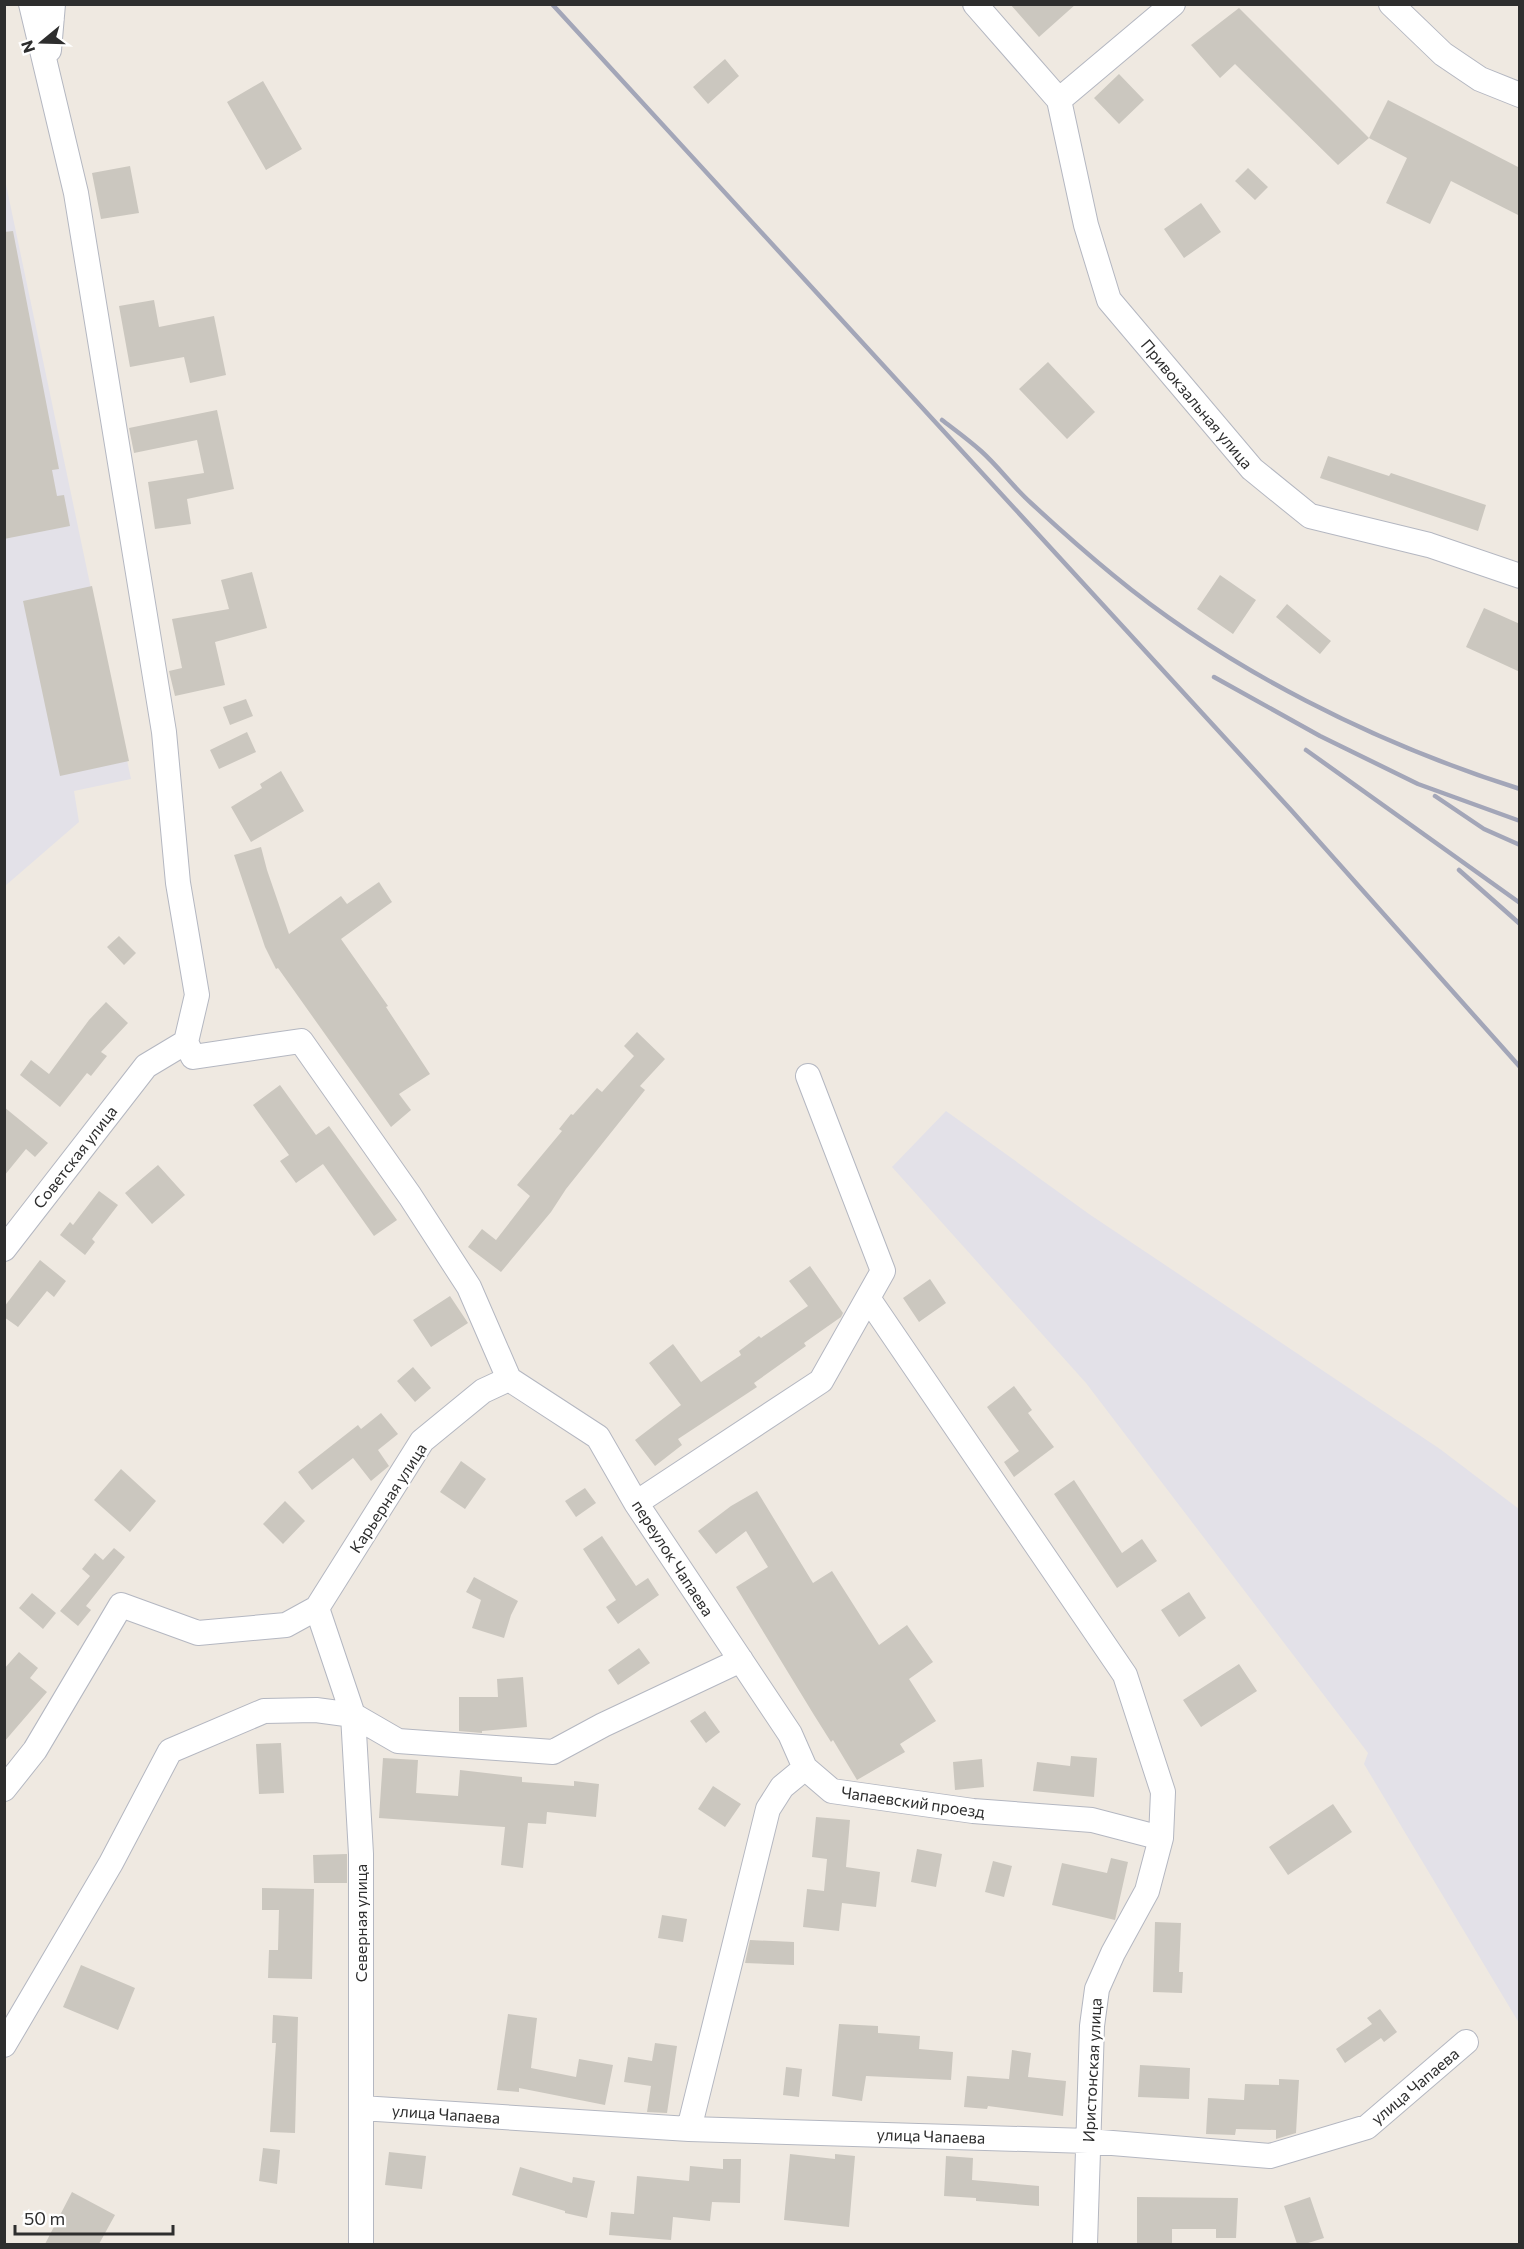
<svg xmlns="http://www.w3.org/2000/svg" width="1524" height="2249" font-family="Commissioner,sans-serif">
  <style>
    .industrial { fill: #e3e1e8 }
    .building { fill: #cbc7bf }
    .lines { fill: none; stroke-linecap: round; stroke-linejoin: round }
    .street-casing { stroke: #b4b7c1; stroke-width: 26 }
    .street { stroke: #fff; stroke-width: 24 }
    .rail { stroke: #a3a6b8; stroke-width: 4.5 }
    .labels { text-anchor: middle; stroke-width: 4.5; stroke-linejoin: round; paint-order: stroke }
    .street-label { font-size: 16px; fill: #2e2e2e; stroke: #fff }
  </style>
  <rect width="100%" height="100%" fill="#efe9e1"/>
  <path class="industrial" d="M4 175 131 779 74 791 79 822 5 886Z
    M946 1111 1089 1214 1440 1449 1519 1509V2023L1364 1764 1368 1753 1086 1383 892 1167Z"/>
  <path class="building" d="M1010 4H1076L1039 37Z
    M1239 8 1369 138 1338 165 1235 64 1220 78 1191 45Z
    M725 59 739 76 708 104 693 87Z
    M1119 74 1144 100 1119 124 1094 98Z
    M263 81 302 149 266 170 227 102Z
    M1388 100 1520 168V216L1451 181 1430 224 1386 203 1407 158 1369 138Z
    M130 166 139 213 101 219 92 173Z
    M1248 168 1268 187 1255 200 1235 181Z
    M1201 203 1221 232 1184 258 1164 229Z
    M13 231 59 469 52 470 57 496 64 495 70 526 4 539V232Z
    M154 300 159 327 214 316 226 375 190 383 184 357 130 367 119 306Z
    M1048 362 1095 412 1067 439 1019 389Z
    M217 410 234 489 187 499 191 524 155 529 148 482 204 473 197 440 134 453 129 428Z
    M1328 456 1389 476 1391 473 1486 505 1478 531 1320 478Z
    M252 572 267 628 215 642 225 685 175 696 169 671 182 668 172 619 229 609 221 580Z
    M1220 575 1256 600 1233 634 1197 609Z
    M92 586 129 761 60 776 23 601Z
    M1287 604 1331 641 1320 654 1276 617Z
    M1484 608 1520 624V672L1466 647Z
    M246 699 253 716 230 725 223 707Z
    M247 732 256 752 219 769 210 750Z
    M281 771 304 811 251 842 231 807 262 788 260 784Z
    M261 847 267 870 289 934 341 896 347 904 379 882 392 902 341 939 388 1006 386 1007 430 1074 399 1094 411 1110 391 1127 278 968 276 969 265 947 234 855Z
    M119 936 136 953 124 965 107 947Z
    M106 1002 128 1023 101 1052 107 1056 91 1076 87 1073 60 1107 20 1075 31 1060 49 1074 89 1020Z
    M637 1032 665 1059 640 1086 645 1090 566 1189 551 1212 501 1272 468 1247 482 1229 496 1240 530 1196 517 1185 562 1131 559 1129 571 1114 573 1115 597 1088 602 1092 634 1056 624 1046Z
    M280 1085 316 1135 329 1126 397 1220 374 1236 323 1164 296 1183 280 1161 289 1155 253 1105Z
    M4 1107 48 1143 35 1157 26 1149 4 1176Z
    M158 1165 185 1195 152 1224 125 1193Z
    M99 1191 118 1205 92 1239 95 1242 85 1255 60 1235 70 1222 73 1225Z
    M40 1260 66 1281 54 1297 47 1291 18 1327 4 1317V1307Z
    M810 1266 843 1313 841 1317 804 1343 806 1346 754 1383 757 1387 678 1439 682 1445 655 1466 635 1440 681 1405 649 1363 673 1344 701 1382 741 1355 739 1351 759 1336 761 1338 808 1306 789 1281Z
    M930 1279 946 1303 919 1322 903 1298Z
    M450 1296 468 1323 431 1347 413 1320Z
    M413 1367 431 1388 415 1402 397 1381Z
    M1014 1386 1032 1410 1028 1413 1054 1447 1014 1477 1004 1462 1019 1451 987 1407Z
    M381 1413 398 1434 378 1450 389 1466 371 1481 353 1458 312 1490 298 1472 358 1425 361 1429Z
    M461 1461 486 1479 465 1509 440 1492Z
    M121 1469 156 1501 130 1532 94 1500Z
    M1074 1480 1122 1553 1142 1539 1157 1561 1117 1588 1054 1494Z
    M585 1488 596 1503 576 1517 565 1501Z
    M757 1491 813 1583 832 1571 879 1645 907 1625 933 1662 909 1679 936 1721 900 1744 905 1752 857 1780 833 1740 831 1742 814 1715 736 1587 768 1567 746 1531 716 1554 698 1531 731 1506Z
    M285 1501 305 1521 283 1544 263 1524Z
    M602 1536 636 1586 648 1578 659 1595 618 1624 606 1607 616 1600 583 1549Z
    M114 1548 125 1557 86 1606 91 1610 78 1626 60 1611 90 1576 82 1569 95 1553 103 1560Z
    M474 1577 518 1601 511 1615 504 1638 472 1628 481 1600 466 1592Z
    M1189 1592 1206 1618 1179 1637 1161 1610Z
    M32 1593 56 1613 43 1629 19 1608Z
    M639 1648 650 1663 618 1685 608 1670Z
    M19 1652 38 1668 30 1678 47 1692 4 1742V1669Z
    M1239 1664 1257 1691 1201 1727 1183 1700Z
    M523 1677 527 1727 482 1731V1733L459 1731V1697H498L497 1679Z
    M705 1711 720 1732 706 1743 690 1721Z
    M281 1743 284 1793 259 1794 256 1744Z
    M1071 1756 1097 1758 1094 1797 1033 1791 1037 1762 1070 1766Z
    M383 1758 418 1760 416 1793 458 1796 460 1770 522 1777V1782L574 1786V1781L599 1784 596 1817 547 1812 546 1824 528 1823 523 1868 501 1865 505 1827 379 1818Z
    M982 1759 984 1787 955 1790 953 1762Z
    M713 1786 741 1804 725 1827 698 1809Z
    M1333 1804 1352 1832 1288 1875 1269 1847Z
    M816 1817 850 1820 846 1867 880 1872 876 1907 842 1903 839 1931 803 1927 807 1889 824 1891 827 1859 812 1857Z
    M917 1849 942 1854 936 1887 911 1882Z
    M347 1854V1883H314L313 1855Z
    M1111 1858 1128 1862 1115 1920 1052 1905 1062 1863 1107 1873Z
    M993 1861 1012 1866 1004 1897 985 1892Z
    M262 1888 314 1889 312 1979 268 1978 269 1950H278L279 1910H262Z
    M662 1915 687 1919 683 1942 658 1938Z
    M1155 1922 1181 1923 1179 1972H1183L1182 1993 1153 1992Z
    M750 1940 794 1942V1965L745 1963Z
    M81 1965 135 1988 118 2030 63 2007Z
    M1380 2009 1397 2032 1384 2042 1381 2038 1345 2063 1336 2049 1372 2024 1367 2018Z
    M508 2014 537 2018 531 2068 576 2077 579 2059 613 2065 605 2105 519 2088V2092L497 2090Z
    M273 2015 298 2017 295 2133 270 2132 276 2043H272Z
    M839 2024 878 2026V2033L920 2036 919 2049 953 2052 951 2080 866 2076 862 2101 832 2096Z
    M655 2043 677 2046 667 2113 647 2112 651 2086 624 2082 628 2057 652 2061Z
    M1012 2050 1031 2053 1028 2077 1066 2081 1063 2116 988 2106 987 2109 964 2107 967 2076 1009 2079Z
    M1140 2065 1190 2068 1189 2099 1138 2097Z
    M786 2067 802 2069 799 2097 783 2095Z
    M1279 2079 1299 2080 1296 2133 1276 2139V2130L1236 2129 1235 2135 1206 2134 1208 2098 1244 2100 1245 2084 1279 2085Z
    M263 2148 280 2150 277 2184 259 2181Z
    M389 2152 426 2156 422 2189 385 2185Z
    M790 2154 835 2159V2154L855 2156 849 2227 784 2220Z
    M946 2156 973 2158 972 2180 1039 2186V2206L976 2201V2198L944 2196Z
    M723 2159H741L740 2203 712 2202 710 2221 673 2217 671 2240 609 2235 611 2212 634 2214 637 2176 689 2181 690 2166 723 2169Z
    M520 2167 572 2183 573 2177 595 2181 587 2218 565 2213V2211L512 2195Z
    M72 2192 115 2215 99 2244H45Z
    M1137 2197 1238 2198 1236 2238H1216V2229H1172V2244H1137Z
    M1310 2197 1324 2238 1305 2244H1297L1284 2206Z"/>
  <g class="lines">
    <g class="street-casing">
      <path id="street" d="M975 4 1059 100 1173 4
        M1391 4 1443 54 1480 79 1520 95
        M49 50 53 4
        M1059 100 1086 225 1109 300 1252 469 1310 516 1429 545 1520 576
        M4 1249 146 1066 186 1042 197 995 178 883 164 732 76 193 31 4
        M868 1298 1125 1675 1163 1792 1161 1838 1147 1891 1113 1953 1097 1989 1092 2026 1085 2244
        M509 1379 598 1437 636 1503 790 1734 805 1768
        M636 1503 821 1381 883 1271 808 1076
        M317 1608 353 1715 361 1854V2244
        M4 1789 35 1750 121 1605 198 1633 286 1625 317 1608 422 1441 483 1391 509 1379 469 1287 410 1196 301 1041 193 1057 186 1042
        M4 2045 111 1863 170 1751 264 1711 316 1710 353 1715 398 1741 553 1752 603 1725 741 1660
        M361 2108 689 2129 1088 2141 1270 2156 1367 2127 1466 2042
        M689 2129 768 1809 782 1787 805 1768 832 1791 973 1811 1092 1820 1161 1838"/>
    </g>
    <use href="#street" class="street"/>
    <path class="rail" d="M552 4 1291 810 1520 1067
      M942 420C955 430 969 440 981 451 999 467 1013 487 1031 503 1058 528 1085 552 1113 575 1228 670 1377 744 1520 789
      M1214 677 1320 736 1418 784 1520 821
      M1306 750 1520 903
      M1435 796 1484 829 1520 845
      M1459 870 1520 924"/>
  </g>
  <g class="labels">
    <g class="street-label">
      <text transform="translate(1197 404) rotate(50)" y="6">Привокзальная улица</text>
      <text transform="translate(75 1157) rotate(-52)" y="6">Советская улица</text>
      <text transform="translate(388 1498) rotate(-57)" y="6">Карьерная улица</text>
      <text transform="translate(673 1558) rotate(57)" y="6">переулок Чапаева</text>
      <text transform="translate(913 1802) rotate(8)" y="6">Чапаевский проезд</text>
      <text transform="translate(361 1923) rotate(-90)" y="6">Северная улица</text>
      <text transform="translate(1092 2070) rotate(-87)" y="6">Иристонская улица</text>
      <text transform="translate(1415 2086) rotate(-40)" y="6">улица Чапаева</text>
      <text transform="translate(446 2114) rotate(4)" y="6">улица Чапаева</text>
      <text transform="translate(931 2136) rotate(2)" y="6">улица Чапаева</text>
    </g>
  </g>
  <rect width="1524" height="2249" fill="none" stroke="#2e2e2e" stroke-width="12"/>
  <g transform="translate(42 42) rotate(251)" stroke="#ffffff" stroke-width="4.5" paint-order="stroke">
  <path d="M0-4.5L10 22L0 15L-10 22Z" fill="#2e2e2e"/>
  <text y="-9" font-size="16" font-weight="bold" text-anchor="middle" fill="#2e2e2e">N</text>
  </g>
  <path d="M15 2225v9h158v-9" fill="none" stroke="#2e2e2e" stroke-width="3"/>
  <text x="24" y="2225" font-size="18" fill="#2e2e2e" stroke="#ffffff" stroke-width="4.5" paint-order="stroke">50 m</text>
</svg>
